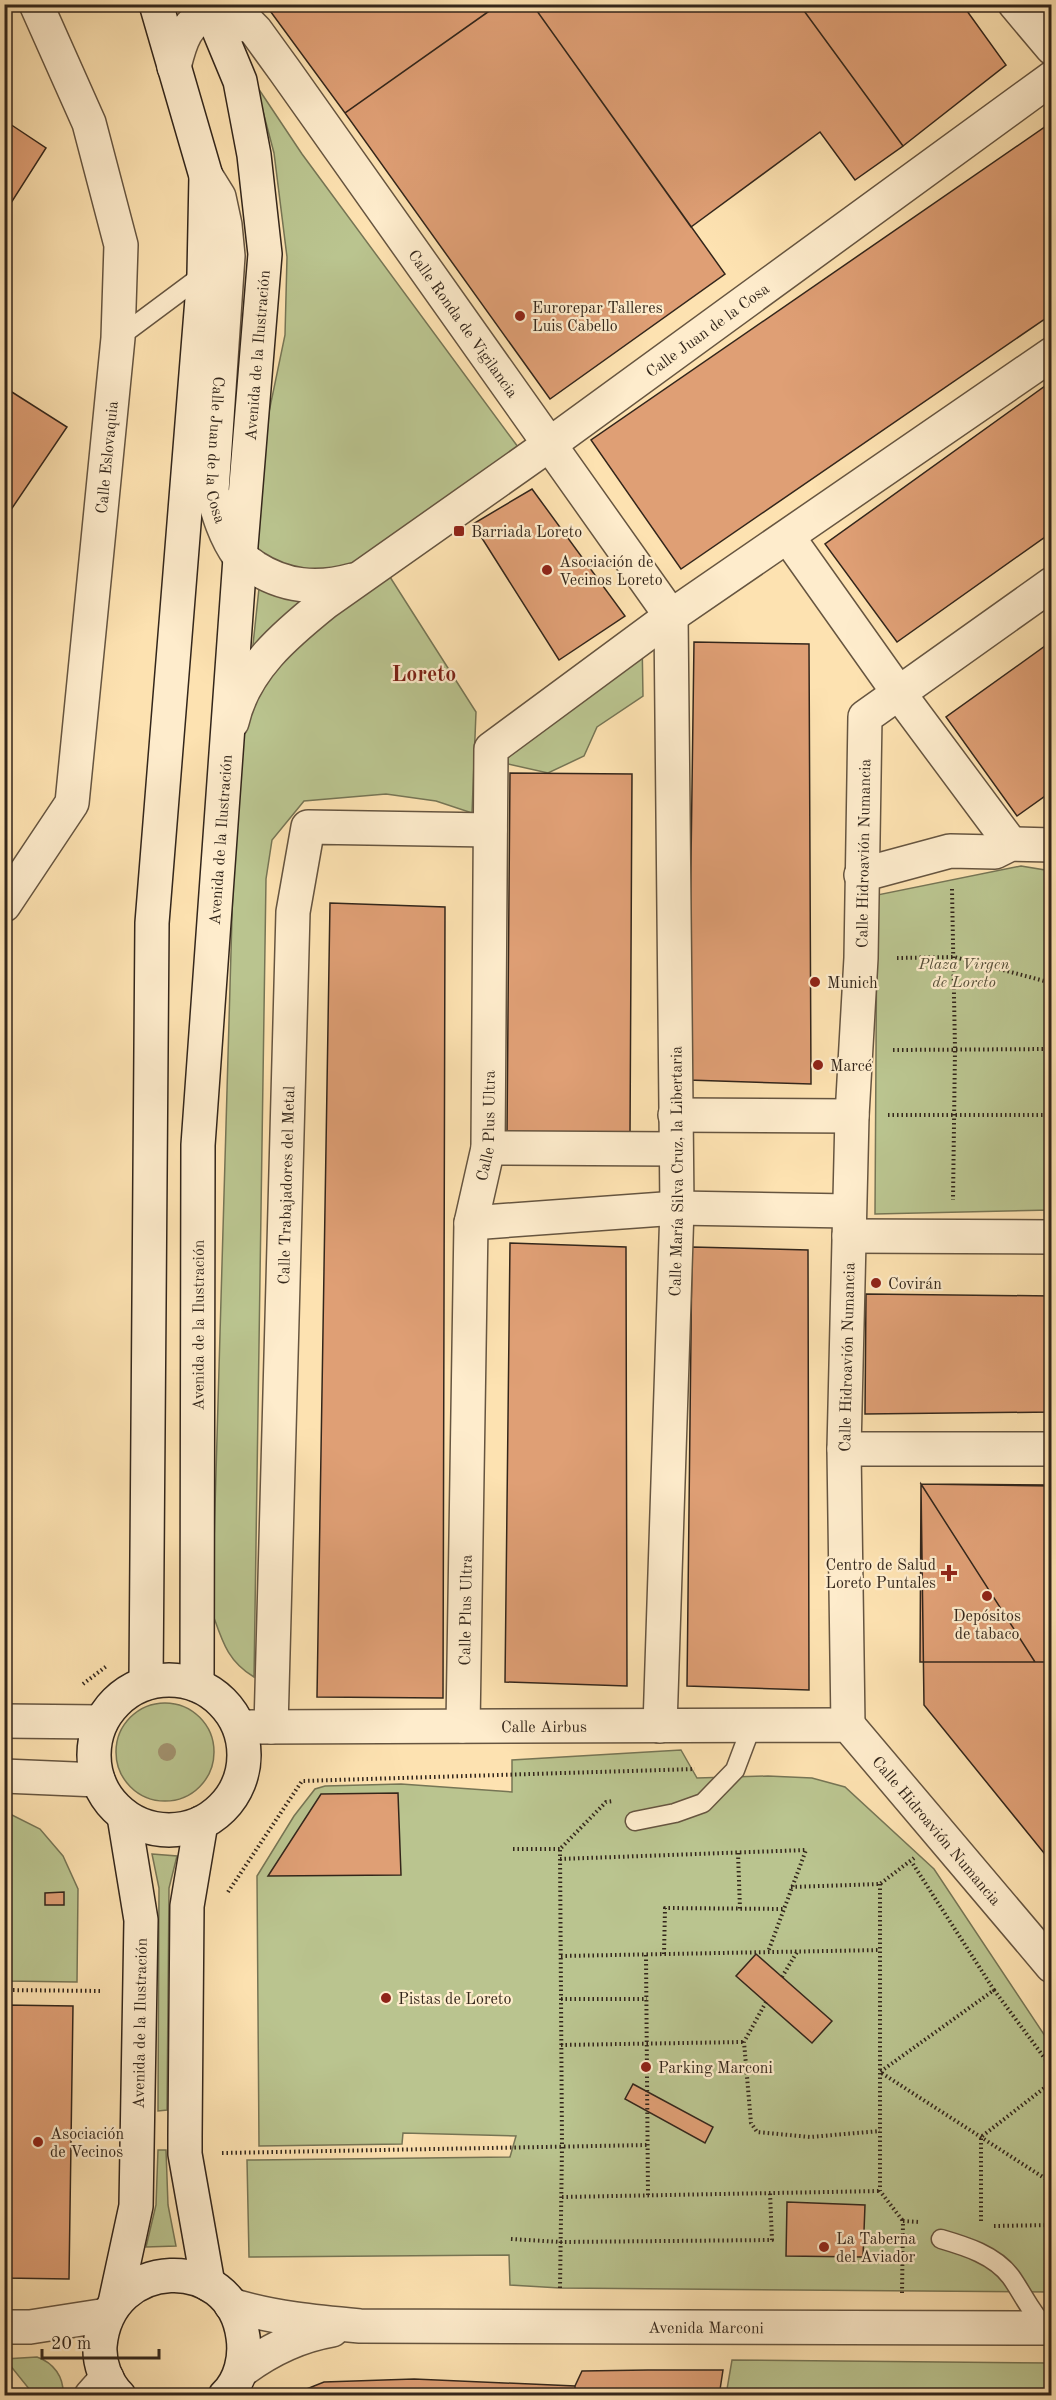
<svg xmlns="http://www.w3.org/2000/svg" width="1056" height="2400" font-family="'Old Standard TT',serif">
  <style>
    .green { fill: #bac48f; stroke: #767555; stroke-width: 1.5 }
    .building { fill: #df9f75; stroke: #33261b; stroke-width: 1.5 }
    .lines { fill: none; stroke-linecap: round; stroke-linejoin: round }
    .service-casing { stroke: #665540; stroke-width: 21 }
    .minor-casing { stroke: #665540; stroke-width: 36 }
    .tertiary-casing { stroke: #665540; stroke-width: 36 }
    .secondary-casing { stroke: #33261b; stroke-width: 36 }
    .path { stroke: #33261b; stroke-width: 4; stroke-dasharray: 1.5 3; stroke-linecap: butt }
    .service { stroke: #feeccc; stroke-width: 18 }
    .minor { stroke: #feeccc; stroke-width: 33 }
    .tertiary { stroke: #feeccc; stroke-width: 33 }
    .secondary { stroke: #feeccc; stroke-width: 33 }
    .tree { fill: #a1916e }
    .poi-dot { fill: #8f2418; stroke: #feeccc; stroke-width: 2 }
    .labels { text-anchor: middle; stroke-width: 4.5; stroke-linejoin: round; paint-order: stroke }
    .poi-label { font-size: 16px; fill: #33261b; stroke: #feeccc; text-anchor: start }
    .street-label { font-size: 16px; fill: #33261b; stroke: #feeccc }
    .park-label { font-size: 16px; font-style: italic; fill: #554e38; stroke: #feeccc }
    .district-label { font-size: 22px; font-weight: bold; fill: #7a1f14; stroke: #feeccc }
  </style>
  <rect width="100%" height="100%" fill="#fde2b1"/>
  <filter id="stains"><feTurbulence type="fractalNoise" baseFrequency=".00333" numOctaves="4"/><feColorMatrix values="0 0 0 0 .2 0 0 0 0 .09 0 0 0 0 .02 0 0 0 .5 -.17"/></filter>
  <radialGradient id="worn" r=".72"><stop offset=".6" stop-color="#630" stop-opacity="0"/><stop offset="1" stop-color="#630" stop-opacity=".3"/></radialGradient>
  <path class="green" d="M256 85 302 154 518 447 482 483 332 576 264 560 253 542 262 488 269 412 285 335 287 257 274 153Z
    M390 577 476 712 472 813 436 801 386 794 304 801 272 840 266 879 254 1677C227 1661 222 1640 212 1612L235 813 260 579Z
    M642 637 643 696 597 727 584 756 548 773 508 764 504 731Z
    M1021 866 1051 871V1210L875 1214 877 895Z
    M116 1752a49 49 0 1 1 98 0a49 49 0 1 1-98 0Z
    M681 1750 697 1778 768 1776 812 1778 845 1787 934 1869 1051 2045V2292L560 2288 510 2285 509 2255 249 2257 247 2160 510 2157 516 2136 403 2133 402 2144 259 2146 257 1876 294 1816 315 1789 325 1786 401 1784 512 1792V1760Z
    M4 1811 40 1829 63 1856 78 1889 77 1982 5 1981Z
    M152 1854 177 1856 169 1888 167 2110 158 2111 159 1888Z
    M158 2150H166L168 2205 176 2246 146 2247 156 2205Z
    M37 2357C54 2363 64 2377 63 2395H34L5 2359Z
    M732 2360 1051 2363V2395H726Z"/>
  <path class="building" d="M265 4H493L495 7 345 113Z
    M499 4H532L725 274 550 399 345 113Z
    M532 4H799L903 146 855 180 820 132 691 227Z
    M799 4H962L1006 65 903 146Z
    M4 120 46 148 4 214Z
    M1052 122V314L681 569 591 440Z
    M1052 381V532L897 642 825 544Z
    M4 387 67 427 4 520Z
    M532 489 625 616 559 660 473 524Z
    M1052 641V791L1017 816 946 717Z
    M694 642 809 644 811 1084 688 1080Z
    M510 773 632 774 630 1135 507 1134Z
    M330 903 445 907 443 1698 317 1697Z
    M510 1243 626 1247 627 1686 505 1682Z
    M692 1247 808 1250 809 1690 687 1686Z
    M866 1294 1052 1296V1412L865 1414Z
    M921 1484 1052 1486V1863L924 1705Z
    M921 1484 1035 1662H920Z
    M921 1484 1052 1485V1662H1035Z
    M398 1793 401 1875 268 1876 321 1794Z
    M64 1892V1905H45V1893Z
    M756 1954 832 2021 812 2043 736 1976Z
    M4 2005 73 2006 69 2279 4 2278Z
    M633 2084 713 2127 705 2143 625 2099Z
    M787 2202 865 2205 863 2257 786 2256Z
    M648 2370H723L719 2396H575V2386L582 2371Z
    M414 2379 575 2386V2396H289L324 2382Z"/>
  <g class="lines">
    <g class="service-casing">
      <path id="service" d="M118 338 204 274
        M635 1821 675 1813 703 1803 735 1770 752 1725
        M941 2239C965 2246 995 2255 1011 2277 1023 2294 1031 2313 1046 2328"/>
    </g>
    <g class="minor-casing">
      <g id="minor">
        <path id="s1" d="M230 4 256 31 285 71 671 616"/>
        <path d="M1015 4 1052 48"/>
        <path d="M174 67C179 47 186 16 212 16 221 16 232 22 240 25"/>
        <path id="s2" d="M206 176 219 197 225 225 228 256 212 491C218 513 225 537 239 556 243 560 249 563 254 567 285 587 317 590 353 580"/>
        <path d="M788 537 898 692 1011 844"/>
        <path id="s3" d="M232 722C244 669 285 635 326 602L550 444 1052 78"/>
        <path d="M861 875 950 851 995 852 1011 844 1052 845"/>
        <path id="s4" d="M4 905 72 803 118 338 121 245 89 123 36 4"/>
        <path d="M675 1115 852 1116"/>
        <path d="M488 1148 675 1149"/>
        <path d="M471 1223 677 1208 849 1211"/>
        <path d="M849 1236 1052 1237"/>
        <path d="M844 1449H1052"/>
        <path id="s5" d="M848 1725 844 1449 852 1116 861 958 865 717 1052 584"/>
        <path id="s6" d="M463 1726 471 1223 488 1148 491 749 671 616 1052 354"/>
        <path id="s7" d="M660 1726 677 1208 671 616"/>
        <path id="s8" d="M271 1727 293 912 308 827 490 830"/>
        <path d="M4 2327H30L107 2315"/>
        <path d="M91 2396 107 2378"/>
      </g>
    </g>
    <g class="tertiary-casing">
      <g id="tertiary">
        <path d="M4 1721 101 1722"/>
        <path id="s9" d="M240 1727 848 1725 1052 1966"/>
        <path d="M4 1776 98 1780"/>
        <path id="s10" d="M231 2305C273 2318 316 2322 360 2326L1052 2328"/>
        <path d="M241 2371C269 2350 297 2336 332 2330"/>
      </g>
    </g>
    <g class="secondary-casing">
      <g id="secondary">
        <circle cx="169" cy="1755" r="75"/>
        <path d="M146 1683 152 923 204 274 206 176 156 4"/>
        <path id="s11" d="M197 1685 198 1145 240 558 265 254 254 155 240 81 208 4"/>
        <path d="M201 1823 187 1906 185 2136V2154L208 2284"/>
        <path id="s12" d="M115 2303 136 2206 141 1920 124 1816"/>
        <path d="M119 2396C106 2383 99 2363 100 2346 108 2255 232 2252 243 2337 246 2357 241 2381 225 2396"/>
      </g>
    </g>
    <path class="path" d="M952 889 955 1049 953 1200
      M897 958 954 957 1052 983
      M893 1050 1052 1049
      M888 1115H1052
      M1050 1200 1052 1098
      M83 1684 108 1665
      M513 1849H560
      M738 1853 740 1909
      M560 1859 806 1850 768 1952
      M913 1864 994 1990 880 2072 1052 2183
      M880 1884V2191L903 2221
      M791 1887 880 1884 914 1858
      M228 1892 302 1781 695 1769
      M664 1954 665 1908 784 1909
      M646 1955 648 2195
      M561 1956 880 1950
      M782 1977 797 1952
      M4 1990 103 1991
      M994 1990 1052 2068
      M561 1999H647
      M766 2002 744 2042 751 2123 757 2132 810 2137 880 2131
      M561 2045 744 2042
      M222 2153 648 2145
      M562 2197 880 2191
      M981 2221V2137L1052 2082
      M994 2226 1052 2225
      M511 2239 561 2242 772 2240 770 2193
      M560 2288 562 2147 560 1849 606 1802 614 1801
      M902 2293 903 2221 919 2222"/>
    <use href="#service" class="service"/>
    <use href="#minor" class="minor"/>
    <use href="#tertiary" class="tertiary"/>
    <use href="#secondary" class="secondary"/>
  </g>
  <circle class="tree" cx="167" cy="1752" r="9"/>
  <g class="poi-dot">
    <circle cx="520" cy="316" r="6"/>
    <rect x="453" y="525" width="12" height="12" rx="3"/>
    <circle cx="547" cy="570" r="6"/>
    <circle cx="815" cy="982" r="6"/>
    <circle cx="818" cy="1065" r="6"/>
    <circle cx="876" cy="1283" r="6"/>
    <path d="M946 1564h6v6h6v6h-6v6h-6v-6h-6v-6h6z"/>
    <circle cx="987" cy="1596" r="6"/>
    <circle cx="386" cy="1998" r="6"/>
    <circle cx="646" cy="2067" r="6"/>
    <circle cx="38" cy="2142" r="6"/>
    <circle cx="824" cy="2247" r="6"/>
  </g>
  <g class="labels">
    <g class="poi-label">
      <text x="532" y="313">Eurorepar Talleres<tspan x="532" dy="18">Luis Cabello</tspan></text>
      <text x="471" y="537">Barriada Loreto</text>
      <text x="559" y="567">Asociación de<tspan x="559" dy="18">Vecinos Loreto</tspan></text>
      <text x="827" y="988">Munich</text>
      <text x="830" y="1071">Marcé</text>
      <text x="888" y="1289">Covirán</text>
      <text x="936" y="1570" text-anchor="end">Centro de Salud<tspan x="936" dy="18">Loreto Puntales</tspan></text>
      <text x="987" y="1621" text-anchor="middle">Depósitos<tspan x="987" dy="18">de tabaco</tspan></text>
      <text x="398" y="2004">Pistas de Loreto</text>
      <text x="658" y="2073">Parking Marconi</text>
      <text x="50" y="2139">Asociación<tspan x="50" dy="18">de Vecinos</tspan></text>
      <text x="836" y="2244">La Taberna<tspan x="836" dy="18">del Aviador</tspan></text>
    </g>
    <g class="street-label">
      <text dy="6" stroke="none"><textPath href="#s1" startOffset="396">Calle Ronda de Vigilancia</textPath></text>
      <text dy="6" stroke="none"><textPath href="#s3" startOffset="624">Calle Juan de la Cosa</textPath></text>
      <text dy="6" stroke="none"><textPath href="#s11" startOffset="1332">Avenida de la Ilustración</textPath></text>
      <text dy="6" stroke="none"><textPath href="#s2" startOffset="279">Calle Juan de la Cosa</textPath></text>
      <text dy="6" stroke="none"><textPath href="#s4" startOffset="470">Calle Eslovaquia</textPath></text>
      <text dy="6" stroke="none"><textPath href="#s11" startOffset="846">Avenida de la Ilustración</textPath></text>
      <text dy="6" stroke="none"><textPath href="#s5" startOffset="872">Calle Hidroavión Numancia</textPath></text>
      <text dy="6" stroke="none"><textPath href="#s6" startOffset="602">Calle Plus Ultra</textPath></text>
      <text dy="6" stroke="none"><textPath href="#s7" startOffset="555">Calle María Silva Cruz, la Libertaria</textPath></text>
      <text dy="6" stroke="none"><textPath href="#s8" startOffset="542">Calle Trabajadores del Metal</textPath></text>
      <text dy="6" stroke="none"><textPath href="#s11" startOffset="360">Avenida de la Ilustración</textPath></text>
      <text dy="6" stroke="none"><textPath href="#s5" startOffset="368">Calle Hidroavión Numancia</textPath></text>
      <text dy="6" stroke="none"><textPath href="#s6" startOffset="116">Calle Plus Ultra</textPath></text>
      <text dy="6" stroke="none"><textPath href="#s9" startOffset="304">Calle Airbus</textPath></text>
      <text dy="6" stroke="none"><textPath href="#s9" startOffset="746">Calle Hidroavión Numancia</textPath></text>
      <text dy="6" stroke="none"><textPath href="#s12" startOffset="282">Avenida de la Ilustración</textPath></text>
      <text dy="6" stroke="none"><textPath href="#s10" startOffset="477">Avenida Marconi</textPath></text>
    </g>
    <g class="park-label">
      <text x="964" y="969">Plaza Virgen<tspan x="964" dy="18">de Loreto</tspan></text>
    </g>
    <g class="district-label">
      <text x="424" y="681">Loreto</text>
    </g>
  </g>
  <rect width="1056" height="2400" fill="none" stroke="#fde2b1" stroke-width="24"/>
  <rect x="6" y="6" width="1044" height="2388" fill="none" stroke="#33261b" stroke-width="3"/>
  <rect x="12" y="12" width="1032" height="2376" fill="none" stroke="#33261b" stroke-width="1.5"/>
  <path d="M42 2349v9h117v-9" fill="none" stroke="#33261b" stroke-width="3"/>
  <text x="51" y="2349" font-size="18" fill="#33261b" stroke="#feeccc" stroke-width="4.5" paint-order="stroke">20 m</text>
  <rect width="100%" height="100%" filter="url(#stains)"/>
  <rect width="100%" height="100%" fill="url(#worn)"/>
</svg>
